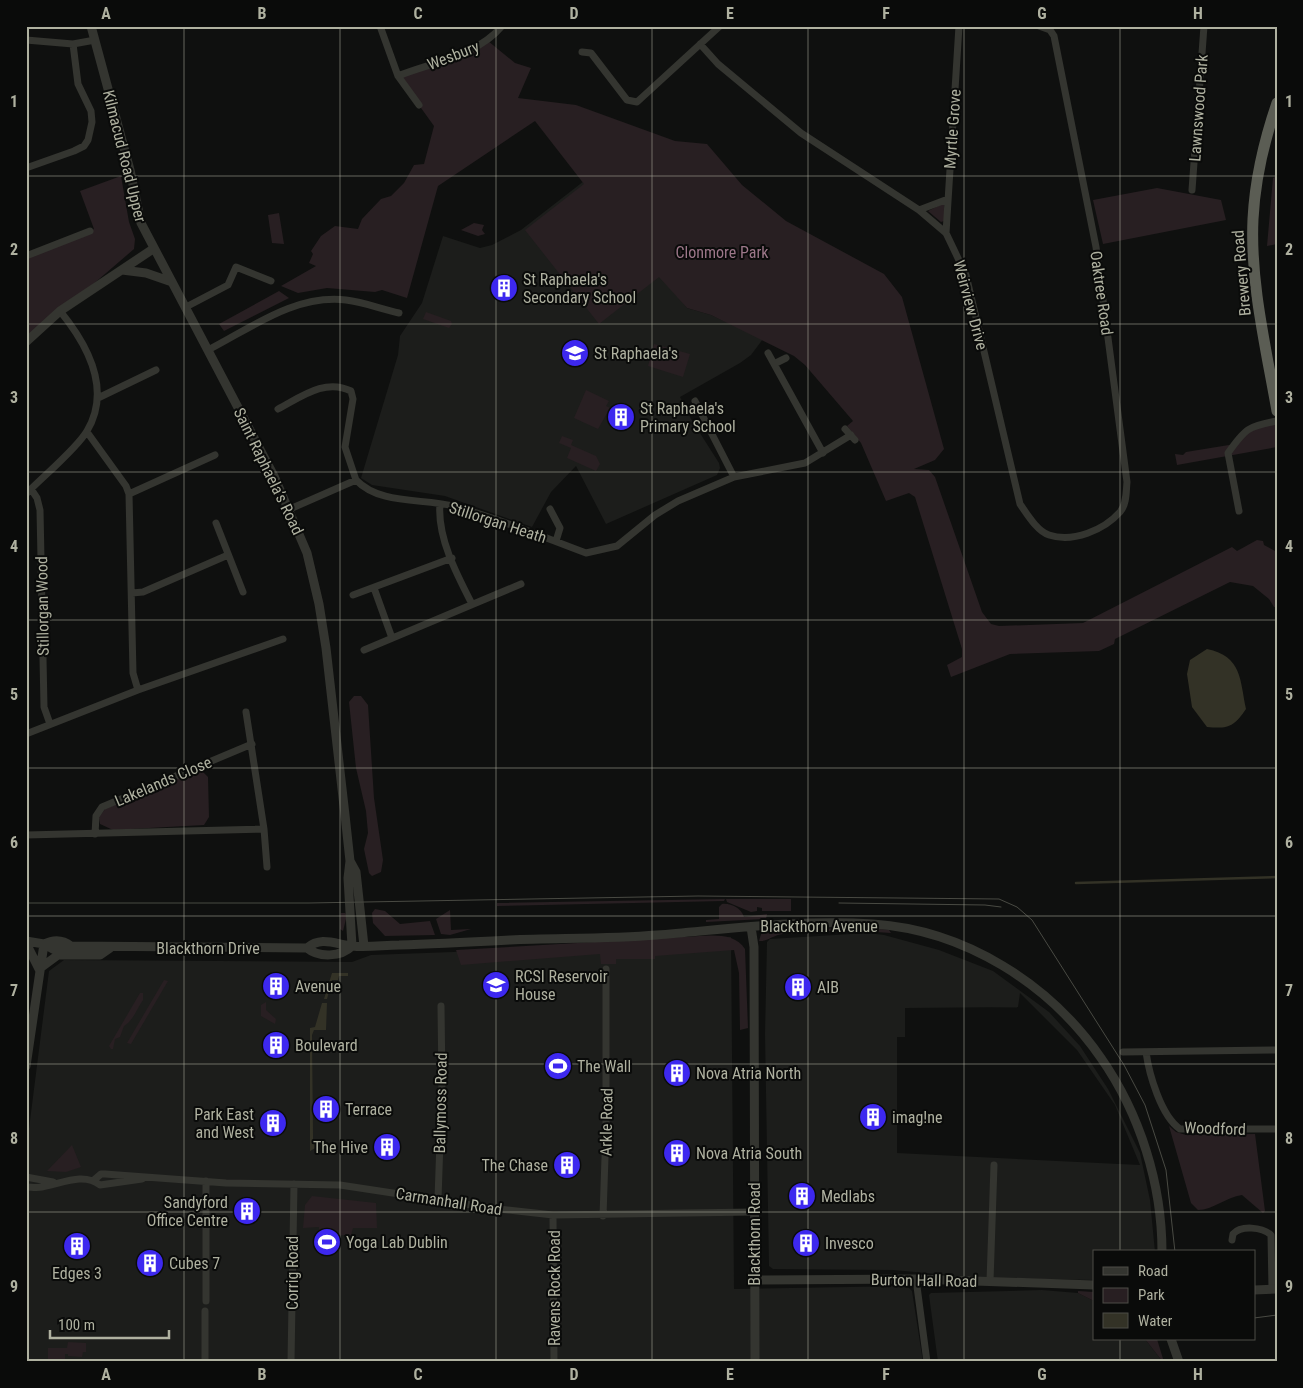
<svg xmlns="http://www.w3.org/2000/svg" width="1303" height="1388" font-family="'Roboto Condensed',sans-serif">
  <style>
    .built { fill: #1c1d1b; fill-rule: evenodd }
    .green { fill: #281f22 }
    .water { fill: #333226 }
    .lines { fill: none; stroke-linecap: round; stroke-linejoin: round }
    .stream { stroke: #333226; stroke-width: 2.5 }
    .minor { stroke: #343530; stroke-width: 7 }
    .tertiary { stroke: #343530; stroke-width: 9 }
    .trunk { stroke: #5b5d54; stroke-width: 11 }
    .tram { stroke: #494a43; stroke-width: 1 }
    .grid { fill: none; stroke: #afb1a0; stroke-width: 1; stroke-opacity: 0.55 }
    .labels { text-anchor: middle; stroke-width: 4; stroke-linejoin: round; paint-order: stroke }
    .street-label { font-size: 16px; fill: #afb1a0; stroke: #0a0b0a }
    .park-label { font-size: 16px; fill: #9c7789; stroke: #0a0b0a }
    .poi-label { font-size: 16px; fill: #afb1a0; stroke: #0a0b0a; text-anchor: start }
    .neatline { fill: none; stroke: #afb1a0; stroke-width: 2 }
    .grid-label { font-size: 16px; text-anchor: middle; font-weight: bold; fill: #afb1a0 }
  </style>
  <rect width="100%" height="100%" fill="#0f100f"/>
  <path class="built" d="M584 181 687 308 711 315 763 339 751 355 740 363 680 397 691 419 719 463 720 468 717 475 606 524 576 466 551 492 532 527 445 496 372 485 361 478 398 355 400 336 422 303 443 236 480 248 492 245 521 230Z
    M868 933 884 935 939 950 993 971 1049 1012 1080 1046 1108 1089 1140 1153 1150 1200 1155 1252H1094V1280L981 1278 893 1270 773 1269 769 1266 765 1034 767 942 770 939ZM1020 993 1077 1050 1115 1105 1140 1165 897 1153V1037H905V1008L1018 1007Z
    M681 937H731L734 1289 907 1286 912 1291 923 1362H26V1152L49 971 64 960 352 962 371 955 453 952Z
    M1042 1290 1078 1293 1094 1301V1339H1145L1163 1362H938L929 1295 931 1293Z"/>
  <path class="green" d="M488 41 515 63 531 68 518 98 576 105 675 141 707 144 742 185 786 221 884 274 902 297 944 449 935 460 914 469 929 470 935 477 982 612 991 624 999 626 1083 623 1232 547 1237 551 1257 540 1263 541 1264 545 1277 552V607H1274L1269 599 1253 586 1230 582 1115 639 1114 644 1099 651 1010 654 951 677 947 665 962 657V649L915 497 909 493 886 501 861 443 847 426 853 421 805 365 794 356 711 315 687 308 659 277 599 324 525 230 584 184 535 121 438 186 407 298 382 290 375 292 327 288 298 293 281 286 316 266 309 263 313 254 311 251 321 236 335 226 358 229 362 219 381 199 391 196 404 183 414 165 424 164 434 126 398 76Z
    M121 176 129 222 135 239 134 249 26 342V256L94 229 80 191Z
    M1277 176V244L1267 246 1273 178Z
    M1157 188 1221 200 1226 220 1103 244 1093 200Z
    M944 203V221L941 222 928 211Z
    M279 213 284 244 272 243 268 215Z
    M474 223 484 225 482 230 485 234 478 236 461 230Z
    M279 291 289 298 224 331 219 324Z
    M426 312 451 321 452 324 449 328 423 319Z
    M654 344 690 354 683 377 648 366Z
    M586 390 609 401 606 406 610 408 598 429 574 418Z
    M1277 421V447L1177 465 1175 454 1183 455 1186 452 1235 444 1243 434Z
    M562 436 573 440 571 445 596 456 600 464 596 471 567 458 571 448 559 443Z
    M354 696H361L368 705 374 798 383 860 381 872 372 876 369 873 364 849 368 833 366 811 356 768 349 702Z
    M195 771H202L208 777 209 817 204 825 113 830 100 824 99 817 105 809Z
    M725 899 724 901 497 906V903H494Z
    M726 899H791V911H762V908L757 907V911L751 912 727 902Z
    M722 904C731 903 741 908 744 917L767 914 766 919 706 922V920L719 919V907Z
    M375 909 385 911 400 924 430 921 435 935 385 936 373 923 372 913Z
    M450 910 451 930 471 929 450 935 441 934 436 919Z
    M341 913H345L347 915 343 931 340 929Z
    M795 927 803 930 858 927 889 930 891 933 846 930 789 934 788 928Z
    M783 928V934C773 935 767 942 759 941L762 931Z
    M681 937C701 937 733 929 745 949L748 1028 740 1030 739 973 734 950 655 956V959H616V964H601L600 954 461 965 456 950Z
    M164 980 168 981 131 1044 127 1043Z
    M140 993H143V1000C137 1008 134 1020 124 1026L120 1037 115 1039 113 1049H111L109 1046Z
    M266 1002V1010L276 1019 275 1024 261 1016V1005Z
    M1169 1126 1176 1132 1186 1135 1255 1134 1265 1211 1263 1213 1242 1195C1226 1197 1213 1210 1198 1210L1191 1203Z
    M72 1145 81 1167 66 1172 47 1171Z
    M312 1196 376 1203 377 1228H353L351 1235 319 1236V1227L303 1228 305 1205Z
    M1078 1291 1094 1292V1301L1078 1293Z
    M1145 1339H1157L1164 1362H1163Z
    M68 1342 86 1343V1352H83L82 1357 68 1356V1354H65V1362H48V1348H67Z"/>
  <path class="water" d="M1207 649C1242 656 1240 680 1246 709 1234 727 1228 729 1207 727L1192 707 1187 674 1190 660Z
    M332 973H348V976H339L338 980H332L327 999H324Z
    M322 1003H327L326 1030H314L312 1035 313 1135V1141L319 1146 310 1151V1028L315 1027Z"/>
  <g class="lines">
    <path class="stream" d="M1076 883 1277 877"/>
    <path class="minor" d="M380 26 398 76 419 105
      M26 40 73 44 95 40
      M700 44 718 64 801 133 919 210 946 233 966 275 1020 504C1027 514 1037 531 1049 535 1073 543 1104 530 1120 512 1127 504 1126 491 1127 482L1096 247 1054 36 1050 30 1039 26
      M582 52 591 53 627 100 637 102 720 26
      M398 76C433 62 477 56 502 26
      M26 168 74 151 84 146 88 140 92 122 91 111 78 84 73 44
      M1192 190 1204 26
      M919 210 948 199
      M946 233 959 26
      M26 256 90 231
      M186 307 228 285 236 267 271 281
      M208 350C251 328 295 294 346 300 364 302 381 309 399 313
      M768 353 823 453
      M774 364 786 358
      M98 398 156 370
      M695 401 734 477
      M278 409C301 397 325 378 351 391L353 399 345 447 356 480
      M845 429 855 440
      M87 432 126 486 129 494 133 673 138 690
      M31 489C45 475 78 447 87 431 112 389 87 344 60 311
      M26 494 31 489 37 498 40 510 44 707 50 724
      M129 494 215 455
      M440 504C437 537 457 575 472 604
      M290 509 356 480C380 505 422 498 453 506 498 518 543 537 586 553L617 546 655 515 678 501 734 477 805 463 851 435
      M550 509 560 528 556 541
      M1239 511 1228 453C1245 429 1248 426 1277 421
      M216 523 243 592
      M374 588 392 638
      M132 593 143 592 228 555
      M353 595 452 558
      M364 650 521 584
      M246 712 264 829 267 867
      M26 734 138 690 283 639
      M95 834 96 816 102 807 252 744
      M26 835 264 829
      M1123 1052 1277 1050
      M1146 1052C1149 1074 1161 1116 1180 1129H1277
      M26 1177 53 1182
      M94 1180 101 1174H105L226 1183 340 1185 498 1209 553 1215 753 1212
      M26 1187C31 1187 37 1188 42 1187 61 1184 83 1172 100 1185L142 1179
      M438 1199 442 1083 441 1006
      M553 1215 554 1362
      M603 1216 606 1128V969
      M1232 1240 1233 1234C1241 1225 1262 1227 1271 1235L1272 1289
      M916 1279 927 1362
      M990 1281 994 1165
      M206 1301V1181
      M205 1362V1311
      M291 1362 294 1184"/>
    <path class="tertiary" d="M91 26 130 170 141 223 274 476 307 553 319 604 326 648 345 815 350 861 348 878 352 946
      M122 270 146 273 172 282
      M26 342 60 311 153 249
      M350 861 356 872 364 946
      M751 927 754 947 755 1362
      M26 941 44 944 53 949 71 946 307 948C319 958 341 957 352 946
      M26 943 39 969
      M44 944C54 939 62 939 71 946
      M307 948C321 936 335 944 352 946 367 948 384 945 399 945 436 944 473 942 510 940 559 938 608 939 657 935 729 929 801 919 873 924 965 930 1050 984 1101 1058 1140 1114 1162 1184 1162 1252
      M39 969 58 955H100L110 948
      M26 1066 44 944
      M754 1280 916 1279 1094 1285
      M1254 1290 1277 1289
      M1171 1339 1179 1362"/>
    <path class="trunk" d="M1277 103C1264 141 1255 179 1253 219 1250 282 1266 348 1277 411"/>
    <path class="tram" d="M26 903H309L698 896 999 899 1017 907 1032 920 1124 1065 1145 1105 1166 1170 1175 1252
      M839 903 985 905 1001 907
      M1254 1318 1277 1315"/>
  </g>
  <path class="grid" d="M184 26V1362M340 26V1362M496 26V1362M652 26V1362M808 26V1362M964 26V1362M1120 26V1252M26 176H1277M26 324H1277M26 472H1277M26 620H1277M26 768H1277M26 916H1277M26 1064H1277M26 1212H1277M1120 1339V1362"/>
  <defs>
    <g id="building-disc" transform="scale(1.4375)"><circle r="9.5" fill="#3d28ef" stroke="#0a0b0a"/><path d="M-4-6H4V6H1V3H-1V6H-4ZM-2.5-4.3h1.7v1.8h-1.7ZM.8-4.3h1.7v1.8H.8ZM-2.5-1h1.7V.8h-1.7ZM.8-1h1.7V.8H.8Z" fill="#fff"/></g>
    <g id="school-disc" transform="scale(1.4375)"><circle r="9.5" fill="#3d28ef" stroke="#0a0b0a"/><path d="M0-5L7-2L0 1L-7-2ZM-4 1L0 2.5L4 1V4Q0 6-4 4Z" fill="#fff"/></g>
    <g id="university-disc" transform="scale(1.4375)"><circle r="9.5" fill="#3d28ef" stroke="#0a0b0a"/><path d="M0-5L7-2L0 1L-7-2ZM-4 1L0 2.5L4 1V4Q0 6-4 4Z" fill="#fff"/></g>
    <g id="stadium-disc" transform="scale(1.4375)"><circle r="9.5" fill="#3d28ef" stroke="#0a0b0a"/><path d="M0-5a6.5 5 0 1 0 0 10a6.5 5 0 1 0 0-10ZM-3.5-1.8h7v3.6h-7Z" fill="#fff"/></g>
  </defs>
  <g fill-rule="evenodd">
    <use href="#building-disc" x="504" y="288"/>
    <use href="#school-disc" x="575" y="353"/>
    <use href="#building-disc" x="621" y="417"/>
    <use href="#university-disc" x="496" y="985"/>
    <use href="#building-disc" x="276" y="986"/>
    <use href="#building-disc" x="798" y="987"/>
    <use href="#building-disc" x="276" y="1045"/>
    <use href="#stadium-disc" x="558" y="1066"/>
    <use href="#building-disc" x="677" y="1073"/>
    <use href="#building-disc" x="326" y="1109"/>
    <use href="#building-disc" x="873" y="1117"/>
    <use href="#building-disc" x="273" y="1123"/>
    <use href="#building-disc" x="387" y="1147"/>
    <use href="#building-disc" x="677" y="1153"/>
    <use href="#building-disc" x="567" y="1165"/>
    <use href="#building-disc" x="802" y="1196"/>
    <use href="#building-disc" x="247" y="1211"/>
    <use href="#stadium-disc" x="327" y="1242"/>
    <use href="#building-disc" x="806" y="1243"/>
    <use href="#building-disc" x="77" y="1246"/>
    <use href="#building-disc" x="150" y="1263"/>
  </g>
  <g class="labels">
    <g class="street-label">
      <text transform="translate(453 55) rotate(-21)" y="6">Wesbury</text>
      <text transform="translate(1198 108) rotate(-86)" y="6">Lawnswood Park</text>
      <text transform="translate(952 129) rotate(-86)" y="6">Myrtle Grove</text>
      <text transform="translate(125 156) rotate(76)" y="6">Kilmacud Road Upper</text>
      <text transform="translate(1241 273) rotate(-95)" y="6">Brewery Road</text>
      <text transform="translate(1102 293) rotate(82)" y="6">Oaktree Road</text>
      <text transform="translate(971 305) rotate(75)" y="6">Weirview Drive</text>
      <text transform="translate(269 471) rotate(64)" y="6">Saint Raphaela’s Road</text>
      <text transform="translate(498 522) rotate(18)" y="6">Stillorgan Heath</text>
      <text transform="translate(42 606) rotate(-91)" y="6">Stillorgan Wood</text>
      <text transform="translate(163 781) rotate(-23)" y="6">Lakelands Close</text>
      <text x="819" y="932">Blackthorn Avenue</text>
      <text x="208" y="954">Blackthorn Drive</text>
      <text transform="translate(440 1103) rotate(-89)" y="6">Ballymoss Road</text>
      <text transform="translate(606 1122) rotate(-89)" y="6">Arkle Road</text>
      <text transform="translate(1215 1128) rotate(2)" y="6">Woodford</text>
      <text transform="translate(449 1201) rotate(9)" y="6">Carmanhall Road</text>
      <text transform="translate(754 1234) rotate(-90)" y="6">Blackthorn Road</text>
      <text transform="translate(292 1273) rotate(-90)" y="6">Corrig Road</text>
      <text transform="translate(924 1280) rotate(1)" y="6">Burton Hall Road</text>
      <text transform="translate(554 1288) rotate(-90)" y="6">Ravens Rock Road</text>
    </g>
    <g class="park-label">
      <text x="722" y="258">Clonmore Park</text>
    </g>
    <g class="poi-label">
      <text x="523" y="285">St Raphaela's<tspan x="523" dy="18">Secondary School</tspan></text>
      <text x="594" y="359">St Raphaela's</text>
      <text x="640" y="414">St Raphaela's<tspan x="640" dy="18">Primary School</tspan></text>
      <text x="515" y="982">RCSI Reservoir<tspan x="515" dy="18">House</tspan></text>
      <text x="295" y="992">Avenue</text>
      <text x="817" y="993">AIB</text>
      <text x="295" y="1051">Boulevard</text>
      <text x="577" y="1072">The Wall</text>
      <text x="696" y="1079">Nova Atria North</text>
      <text x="345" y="1115">Terrace</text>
      <text x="254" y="1120" text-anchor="end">Park East<tspan x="254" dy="18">and West</tspan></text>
      <text x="892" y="1123">imag!ne</text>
      <text x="368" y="1153" text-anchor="end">The Hive</text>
      <text x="696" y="1159">Nova Atria South</text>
      <text x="548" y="1171" text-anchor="end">The Chase</text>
      <text x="821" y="1202">Medlabs</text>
      <text x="228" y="1208" text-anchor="end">Sandyford<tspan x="228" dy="18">Office Centre</tspan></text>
      <text x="346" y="1248">Yoga Lab Dublin</text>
      <text x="825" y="1249">Invesco</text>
      <text x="169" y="1269">Cubes 7</text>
      <text x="77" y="1279" text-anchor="middle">Edges 3</text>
    </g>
  </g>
  <rect width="1303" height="1388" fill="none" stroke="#0a0b0a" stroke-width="55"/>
  <rect x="1093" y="1250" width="162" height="90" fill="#0a0b0a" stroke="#4c4d46"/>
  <rect x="1103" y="1267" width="25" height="8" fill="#343530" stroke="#4c4d46"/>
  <text x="1138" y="1276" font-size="15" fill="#afb1a0">Road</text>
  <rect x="1103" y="1288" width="25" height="15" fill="#281f22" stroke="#4c4d46"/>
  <text x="1138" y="1300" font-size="15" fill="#afb1a0">Park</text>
  <rect x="1103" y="1313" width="25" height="15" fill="#333226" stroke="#4c4d46"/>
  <text x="1138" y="1326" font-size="15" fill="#afb1a0">Water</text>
  <path d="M50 1330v8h119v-8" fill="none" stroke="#afb1a0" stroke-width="2.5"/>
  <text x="58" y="1330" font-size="15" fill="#afb1a0" stroke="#0a0b0a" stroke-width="4" paint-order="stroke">100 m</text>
  <rect x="28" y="28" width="1248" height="1332" class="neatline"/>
  <g class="grid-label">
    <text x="106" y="19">A</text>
    <text x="262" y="19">B</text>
    <text x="418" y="19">C</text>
    <text x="574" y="19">D</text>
    <text x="730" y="19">E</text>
    <text x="886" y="19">F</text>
    <text x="1042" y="19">G</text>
    <text x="1198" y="19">H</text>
    <text x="14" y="107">1</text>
    <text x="1289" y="107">1</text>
    <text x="14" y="255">2</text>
    <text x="1289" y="255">2</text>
    <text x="14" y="403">3</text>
    <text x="1289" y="403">3</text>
    <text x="14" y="552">4</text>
    <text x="1289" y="552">4</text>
    <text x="14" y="700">5</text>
    <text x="1289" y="700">5</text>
    <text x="14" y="848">6</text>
    <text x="1289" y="848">6</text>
    <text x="14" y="996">7</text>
    <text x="1289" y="996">7</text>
    <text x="14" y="1144">8</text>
    <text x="1289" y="1144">8</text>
    <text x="14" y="1292">9</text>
    <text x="1289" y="1292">9</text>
    <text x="106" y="1380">A</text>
    <text x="262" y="1380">B</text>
    <text x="418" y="1380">C</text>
    <text x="574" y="1380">D</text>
    <text x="730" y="1380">E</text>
    <text x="886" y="1380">F</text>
    <text x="1042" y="1380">G</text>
    <text x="1198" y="1380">H</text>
  </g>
</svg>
